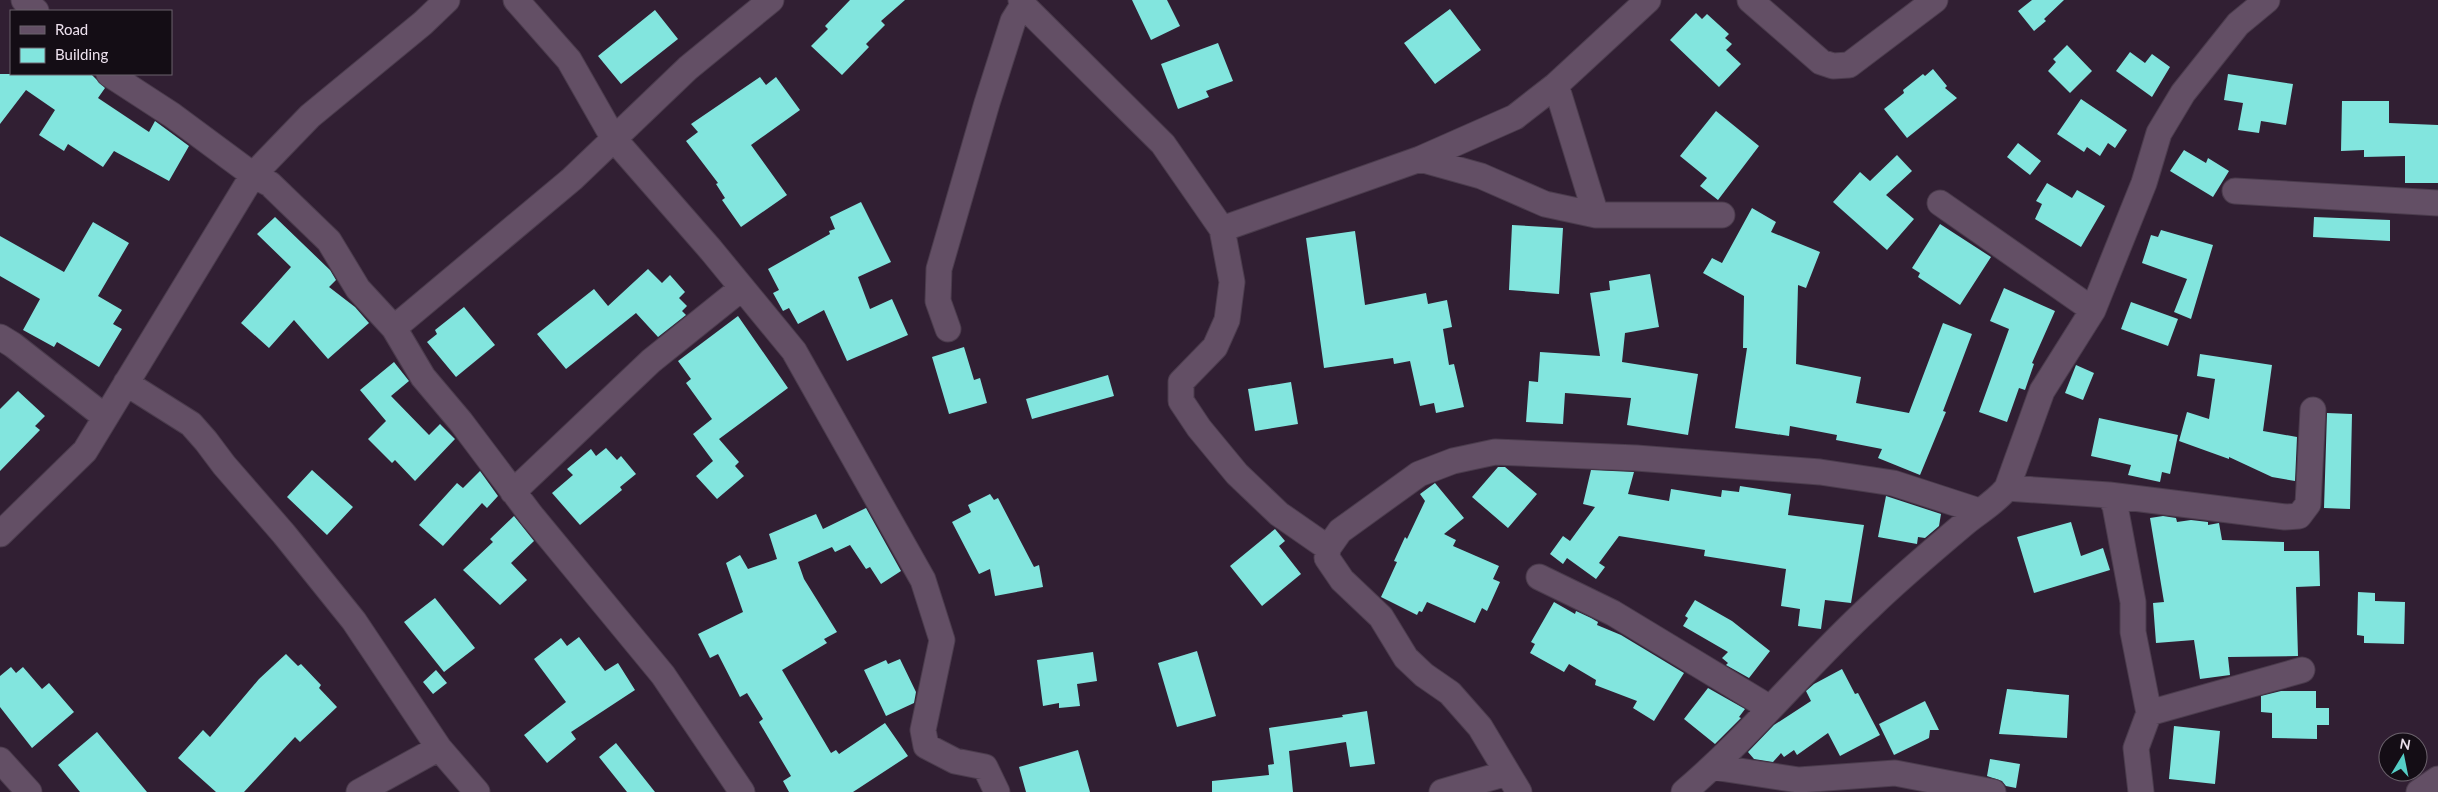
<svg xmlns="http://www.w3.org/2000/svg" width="2438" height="792" font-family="Lato,sans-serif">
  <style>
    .building { fill: #82e5de }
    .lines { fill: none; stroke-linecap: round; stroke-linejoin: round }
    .minor-casing { stroke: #4b3c4d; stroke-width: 27 }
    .minor { stroke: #634f65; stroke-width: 25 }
  </style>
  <rect width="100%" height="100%" fill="#311f33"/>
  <path class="building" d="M850 0H905L881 21 885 25 866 44 869 47 842 75 811 46 828 29 825 26Z
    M1132 0H1167L1180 26 1151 40Z
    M2032 0H2064L2044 19 2046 21 2034 31 2018 11Z
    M1450 9 1481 50 1435 84 1404 43Z
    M655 10 678 39 621 84 598 56Z
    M1696 13 1702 19 1707 14 1729 34 1725 38 1732 44 1726 50 1741 64 1719 87 1670 40Z
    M1218 43 1233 81 1206 91 1209 97 1178 109 1161 64Z
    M2067 45 2092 71 2070 93 2048 71 2056 62 2053 59Z
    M2130 52 2145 63 2152 54 2170 67 2152 97 2116 71Z
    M1933 69 1947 86 1945 88 1957 98 1907 138 1884 109 1904 93 1903 90 1923 74 1925 76Z
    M0 74H91L105 88 98 98 149 132 155 121 189 146 169 181 114 151 103 167 68 144 64 151 39 135 55 110 26 90 0 124Z
    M2228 74 2293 84 2286 125 2261 121 2259 133 2238 130 2243 103 2224 100Z
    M760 77 766 85 776 77 800 110 751 145 787 195 741 227 722 200 725 198 716 184 718 183 686 141 698 132 691 124Z
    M2081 99 2127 130 2115 148 2108 143 2100 156 2087 147 2084 152 2057 134Z
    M2342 101H2389V123L2438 125V183H2405V156L2364 157V150L2341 151Z
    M1716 111 1759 146 1718 200 1700 186 1707 178 1680 156Z
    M2018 143 2041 161 2030 175 2007 157Z
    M2184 150 2206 163 2208 158 2229 171 2213 197 2170 171Z
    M1897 155 1912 171 1886 195 1914 219 1887 250 1833 202 1860 172 1870 181Z
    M2047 183 2072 198 2077 190 2105 206 2081 247 2035 219 2042 204 2036 201Z
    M861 202 891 262 858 277 870 309 892 299 908 335 847 361 824 310 798 324 789 308 783 311 773 293 779 290 768 269 830 234 829 231 835 229 830 217Z
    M1752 208 1776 222 1771 232 1820 252 1806 288 1798 285 1796 364 1861 377 1856 403 1909 413 1943 323 1972 334 1943 411 1946 412 1920 475 1878 458 1882 449 1836 440 1837 435 1790 426 1789 436 1735 428 1747 348H1743L1744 296 1703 273 1712 258 1722 263Z
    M275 217 330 270 336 280 329 287 355 307 369 323 328 359 294 320 269 348 241 323 291 267 257 234Z
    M2314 217 2390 220V241L2313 237Z
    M93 222 129 243 98 296 122 310 113 324 122 329 99 367 57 342 54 347 23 330 40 299 0 276V236L64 272Z
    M1940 224 1991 257 1960 305 1918 277 1920 273 1912 268Z
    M1512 225 1563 228 1559 294 1509 290Z
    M2161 230 2213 245 2191 319 2174 312 2187 279 2142 263 2151 235 2158 237Z
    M1355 231 1365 305 1426 293 1428 304 1447 300 1452 327 1443 329 1449 365 1454 364 1464 407 1436 413 1434 403 1420 406 1410 361 1394 364 1393 358 1324 368 1306 238Z
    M648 269 662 283 670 275 685 292 679 298 687 306 682 311 686 315 658 337 636 313 566 369 537 334 594 289 608 306Z
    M1650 274 1659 327 1625 333 1622 362 1698 374 1688 435 1627 425 1631 398 1565 393 1563 424 1526 422 1529 381 1538 382 1540 352 1600 356 1590 293 1610 290 1609 281Z
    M2004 288 2055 311 2032 363 2034 364 2025 390 2019 388 2007 422 1979 412 2009 329 1990 321Z
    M2131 302 2178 319 2168 346 2121 329Z
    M464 307 495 345 456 377 427 342 437 334 435 330Z
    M738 316 788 388 719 439 739 462 735 466 744 476 717 499 696 476 713 461 693 434 712 419 686 383 691 379 678 361Z
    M964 347 974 380 980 378 987 403 949 414 932 357Z
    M2200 354 2272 365 2263 431 2297 437 2295 481 2272 477 2229 457V459L2179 441 2187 412 2209 419 2215 379 2197 376Z
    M394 362 409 381 391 396 429 435 440 424 455 439 415 481 395 460 392 463 368 439 386 421 360 390Z
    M2076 365 2094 373 2083 400 2065 393Z
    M1108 375 1114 396 1032 419 1026 399Z
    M1291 382 1298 424 1255 431 1248 389Z
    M18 391 45 416 35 426 40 430 0 471V409Z
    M2327 413 2352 414 2350 509 2324 508Z
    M2099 418 2178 435 2170 474 2162 472 2160 482 2128 475 2131 465 2091 456Z
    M606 448 617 460 621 456 636 474 620 487 622 490 580 525 552 493 573 475 567 469 591 449 596 456Z
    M1498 467H1505L1537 494 1508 528 1472 497Z
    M312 470 353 507 327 535 287 497Z
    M1591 470 1634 472 1628 494 1669 501 1671 489 1721 497 1722 490 1739 492 1740 486 1791 494 1788 515 1864 525 1851 603 1825 600 1821 629 1798 626 1800 609 1781 606 1786 569 1704 556 1705 550 1619 536 1599 563 1605 567 1596 579 1567 558 1563 564 1550 554 1563 536 1570 541 1595 507 1583 504Z
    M480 471 498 496 487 508 482 503 443 546 419 525 457 483 463 488Z
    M1435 483 1464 518 1444 534 1456 540 1453 546 1499 566 1493 579 1500 582 1487 611 1482 608 1475 623 1427 602 1422 612 1419 611 1417 615 1381 597 1397 562 1394 561 1405 537 1407 539 1425 501 1420 494Z
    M990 494 994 500 998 498 1034 567 1039 565 1043 587 995 596 990 569 979 574 952 522 971 512 968 505Z
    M1886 496 1941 514 1939 526 1925 538 1918 537 1917 544 1878 537Z
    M866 508 901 571 881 584 870 567 866 569 850 545 835 552 832 547 798 562 804 579 837 632 824 639 827 643 782 670 831 753 836 750 839 754 885 723 908 756 853 792H789L783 781 791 776 759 722 763 719 747 693 740 697 718 654 710 658 698 634 743 612 726 563 740 555 748 569 777 559 769 534 816 514 823 529Z
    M514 516 534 541 511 563 527 580 500 605 463 570 493 542 490 539Z
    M2163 516 2176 518 2177 522 2191 520 2208 522V525L2219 523 2222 540 2284 542V551H2319L2320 586 2296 587 2298 656 2228 657 2230 675 2200 679 2194 640 2156 643 2153 603 2164 602 2150 518Z
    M2071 522 2081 556 2103 548 2110 570 2034 593 2017 537Z
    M1275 529 1285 541 1279 546 1301 574 1262 606 1230 566Z
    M2358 592 2375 593V601L2405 602 2404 644 2364 643V636L2357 635Z
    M435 598 475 648 444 672 404 622Z
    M1695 600 1732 621 1770 651 1749 678 1726 665 1728 663 1722 658 1728 652 1683 626 1688 618 1685 616Z
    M1554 602 1575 614 1576 611 1591 618 1598 622 1597 625 1621 635 1684 673 1654 721 1633 708 1637 701 1595 685 1596 680 1569 664 1564 672 1530 653 1535 644 1531 642Z
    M579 637 605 671 618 663 635 690 571 732 576 739 547 763 524 735 566 702 534 659 561 638 567 646Z
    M1197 651 1216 716 1177 727 1158 663Z
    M1093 652 1097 681 1077 684 1080 706 1059 708V703L1043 706 1037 660Z
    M286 654 298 666 301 664 321 685 319 688 337 707 300 742 295 737 244 792H216L178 758 203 730 210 737 259 679Z
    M900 659 916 692 914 703 886 716 864 670 886 660 888 664Z
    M11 667 16 673 23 667 42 689 49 683 74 712 32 748 0 707V676Z
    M1842 669 1855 694 1858 693 1880 735 1840 756 1828 733 1797 755 1794 750 1784 757 1781 753 1773 762 1754 759 1748 752 1774 725 1811 701 1806 691 1814 684Z
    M436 670 447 683 433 694 423 682Z
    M1708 688 1745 709 1739 717 1741 718 1715 744 1684 719Z
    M2007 689 2069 695 2067 738 1999 734Z
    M2281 691H2316V708H2329V725H2317V739L2272 738V713L2261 712V696Z
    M1925 701 1939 730H1930L1929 738 1894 755 1879 724Z
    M1367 711 1375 764 1350 767 1346 742 1289 751 1293 792H1212V781L1269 775 1268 765 1274 764 1269 728 1343 717 1342 715Z
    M2174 726 2220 731 2215 784 2169 779Z
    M97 732 147 792H80L58 765Z
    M616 743 655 792H627L599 757Z
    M1078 750 1090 792H1026L1019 767Z
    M1990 759 2020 764 2016 788 2006 786 2002 781 1987 776Z"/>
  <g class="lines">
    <g class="minor-casing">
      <path id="minor" d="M24 0 36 11
        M516 0 569 60 614 139 711 250 794 351 923 580 942 640 923 730 926 746 955 761 985 767 997 792
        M1021 0 1023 5 1163 144 1222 229 1232 282 1227 320 1215 347 1181 382V401L1199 428 1237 474 1279 514 1328 548
        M1750 0 1821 62 1833 66 1849 65 1935 0
        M109 74 172 115 253 175 270 184 329 241 358 289 394 328 423 377 461 422 531 515 663 675 742 792
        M1556 85 1596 215
        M1420 159 1481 176 1545 204 1596 215H1722
        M2235 191 2438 203
        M1940 203 2093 310
        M1222 229 1420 159 1515 117 1556 85 1648 0
        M394 328 572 179 688 68 771 0
        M948 329 938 301 939 269 987 103 1013 21 1023 5
        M0 337 13 345 105 417
        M126 383 191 424 206 441 224 465 284 534 354 621 439 748 477 792
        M2007 488 2109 495 2115 506 2133 602V632L2149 713 2136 748 2141 792
        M513 492 651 361 742 288
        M2109 495 2285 517 2299 516 2308 504 2313 410
        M0 534 85 451 253 175 310 116 423 23 447 0
        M1539 577 1613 613 1770 708
        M2149 713 2302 670
        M0 760 29 792
        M1713 767 1799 780 1895 773 1993 792
        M359 792 439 748
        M1442 792 1507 773
        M1519 792 1480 727 1450 693 1424 675 1406 658 1381 617 1342 580 1327 558 1328 548 1340 531 1419 474 1453 461 1495 452 1636 458 1820 472 1893 483 1979 511
        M1684 792C1751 735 1806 666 1870 607 1900 578 1932 551 1964 524 1978 512 1995 503 2007 488L2042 391 2093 310 2144 183 2159 133 2183 93 2238 24 2267 0
        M2419 792 2438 779"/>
    </g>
    <use href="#minor" class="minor"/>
  </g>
  <rect x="10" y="10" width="162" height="65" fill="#140d15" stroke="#6b626c"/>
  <rect x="20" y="26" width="25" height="8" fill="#634f65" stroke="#6b626c"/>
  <text x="55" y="35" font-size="15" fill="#ede1ee">Road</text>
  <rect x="20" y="48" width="25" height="15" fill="#82e5de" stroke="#6b626c"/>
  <text x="55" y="60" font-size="15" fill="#ede1ee">Building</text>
  <g transform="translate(2403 757) rotate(10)"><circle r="24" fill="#140d15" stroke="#6b626c"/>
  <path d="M0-4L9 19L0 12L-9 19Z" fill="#55cec6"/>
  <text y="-8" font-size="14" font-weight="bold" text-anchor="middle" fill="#ede1ee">N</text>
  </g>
</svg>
